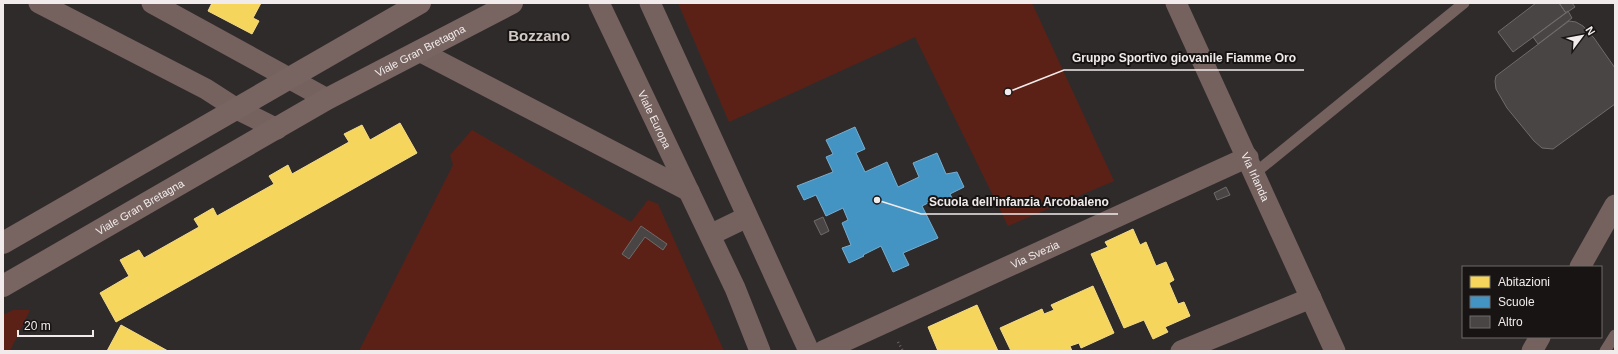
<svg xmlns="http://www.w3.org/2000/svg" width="1618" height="354" font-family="Arial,sans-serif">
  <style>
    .green { fill: #5c2116 }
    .homes { fill: #f6d55c; stroke: #f4dc87 }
    .schools { fill: #4393c3; stroke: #77aecf }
    .building { fill: #494544; stroke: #6f6b6b }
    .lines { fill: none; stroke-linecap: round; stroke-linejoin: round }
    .path { stroke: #6d615e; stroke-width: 2.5; stroke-dasharray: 1 3; stroke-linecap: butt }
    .lane { stroke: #75625f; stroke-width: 11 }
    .street { stroke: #75625f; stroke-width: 21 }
    .secondary { stroke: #786460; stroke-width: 22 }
    .labels { text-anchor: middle; stroke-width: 4; stroke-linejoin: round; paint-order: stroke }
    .street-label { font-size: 11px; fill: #f1eceb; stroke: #171413 }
    .district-label { font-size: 15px; font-weight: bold; fill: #d2c9c6; stroke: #171413 }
    .leader { fill: none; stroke: #f1eceb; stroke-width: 1.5 }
    .callout-dot { fill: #f1eceb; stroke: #171413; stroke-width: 1.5 }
    .callout-label { font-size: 12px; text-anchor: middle; font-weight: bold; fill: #f1eceb; stroke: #171413; stroke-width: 4; stroke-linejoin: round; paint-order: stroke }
  </style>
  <rect width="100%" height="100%" fill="#302b2b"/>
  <path class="green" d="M678 3H1032L1114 181 1008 226 915 37 729 122Z
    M472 130 631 222 648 200 658 204 724 351H359L453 165 450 155Z
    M13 310H30L10 351H3V315Z"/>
  <path class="homes" d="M212 3H261L253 18 259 21 252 34 208 11Z
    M400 123 417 153 116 322 100 293 129 276 120 260 139 250 144 258 199 227 194 219 213 208 217 216 274 184 269 176 288 165 292 174 349 142 344 134 362 125 370 140Z
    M1133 229 1140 245 1146 242 1156 266 1166 262 1174 280 1169 283 1178 304 1184 302 1190 316 1165 327 1168 332 1153 339 1144 320 1124 328 1091 254 1108 247 1105 242Z
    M1093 286 1114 333 1081 348 1079 343 1070 346 1072 351H1011L1000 328 1042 309 1044 314 1054 310 1051 305Z
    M977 305 998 351H938L928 327Z
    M121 325 168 351H107Z"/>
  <path class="schools" d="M855 127 865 149 856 153 865 172 887 162 898 187 919 177 913 163 937 153 946 174 957 172 964 187 950 194 953 200 939 206 936 199 922 206 938 238 903 253 909 265 893 272 881 246 863 255 864 256 849 263 842 248 851 245 842 223 848 220 843 208 826 216 816 195 804 200 797 186 833 172 826 157 833 154 826 140Z"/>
  <path class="building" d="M1536 3H1559L1566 13 1513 52 1498 32Z
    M1559 3H1572L1575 7 1566 13Z
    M1568 11 1572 18 1538 44 1533 37Z
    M1569 21 1576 22 1583 26 1594 38 1615 68V104L1553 149 1542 148 1534 141 1507 108 1496 89 1495 81 1496 76Z
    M1226 187 1230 195 1217 200 1214 193Z
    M823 217 829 231 821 235 814 221Z
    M641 226 667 244 663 250 645 237 629 259 622 254Z"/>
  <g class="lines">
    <path class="path" d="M898 342 903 351"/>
    <path class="lane" d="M1255 173 1464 3
      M1605 351 1615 335"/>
    <g class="street">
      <path d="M39 3 206 89 237 109 277 129"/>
      <path d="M152 3 327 99"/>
      <path id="s1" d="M599 3 735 288 760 351"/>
      <path d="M650 3 809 351"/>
      <path id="s2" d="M1176 3 1335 351"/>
      <path d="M419 51 689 191"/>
      <path d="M710 235 747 217"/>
      <path d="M1580 267 1615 205"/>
      <path id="s3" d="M823 351 1248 157"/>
      <path d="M1181 351 1311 298"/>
      <path d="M1532 351 1540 337"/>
    </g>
    <g class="secondary">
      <path d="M3 243 420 3"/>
      <path id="s4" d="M3 286 327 99 512 3"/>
    </g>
  </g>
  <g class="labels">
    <g class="street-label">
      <text dy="4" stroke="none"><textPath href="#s4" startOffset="479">Viale Gran Bretagna</textPath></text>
      <text dy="4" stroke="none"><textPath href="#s1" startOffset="129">Viale Europa</textPath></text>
      <text dy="4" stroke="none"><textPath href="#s2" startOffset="191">Via Irlanda</textPath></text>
      <text dy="4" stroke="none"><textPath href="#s4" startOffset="158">Viale Gran Bretagna</textPath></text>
      <text dy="4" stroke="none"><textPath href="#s3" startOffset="233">Via Svezia</textPath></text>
    </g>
    <g class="district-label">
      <text x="539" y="41">Bozzano</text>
    </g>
  </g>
  <path class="leader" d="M1008 92L1064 70H1304M877 200L921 214H1118"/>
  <g class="callout-dot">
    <circle cx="1008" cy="92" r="4"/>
    <circle cx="877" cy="200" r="4"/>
  </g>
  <g class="callout-label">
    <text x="1184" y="62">Gruppo Sportivo giovanile Fiamme Oro</text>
    <text x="1019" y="206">Scuola dell'infanzia Arcobaleno</text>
  </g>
  <rect width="1618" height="354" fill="none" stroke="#f1eceb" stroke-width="8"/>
  <rect x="1462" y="266" width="140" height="72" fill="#171413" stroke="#6e6a69"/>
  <rect x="1470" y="276" width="20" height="12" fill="#f6d55c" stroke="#6e6a69"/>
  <text x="1498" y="286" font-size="12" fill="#f1eceb">Abitazioni</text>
  <rect x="1470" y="296" width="20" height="12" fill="#4393c3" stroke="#6e6a69"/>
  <text x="1498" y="306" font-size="12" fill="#f1eceb">Scuole</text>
  <rect x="1470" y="316" width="20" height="12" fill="#494544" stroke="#6e6a69"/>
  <text x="1498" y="326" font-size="12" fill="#f1eceb">Altro</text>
  <g transform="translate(1582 36) rotate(58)" stroke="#171413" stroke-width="3" paint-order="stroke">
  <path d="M0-3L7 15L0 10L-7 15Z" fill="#f1eceb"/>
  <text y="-6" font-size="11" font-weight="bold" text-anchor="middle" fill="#f1eceb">N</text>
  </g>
  <path d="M18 330v6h75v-6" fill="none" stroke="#f1eceb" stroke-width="2"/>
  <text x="24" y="330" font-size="12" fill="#f1eceb" stroke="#171413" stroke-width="3" paint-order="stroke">20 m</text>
</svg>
